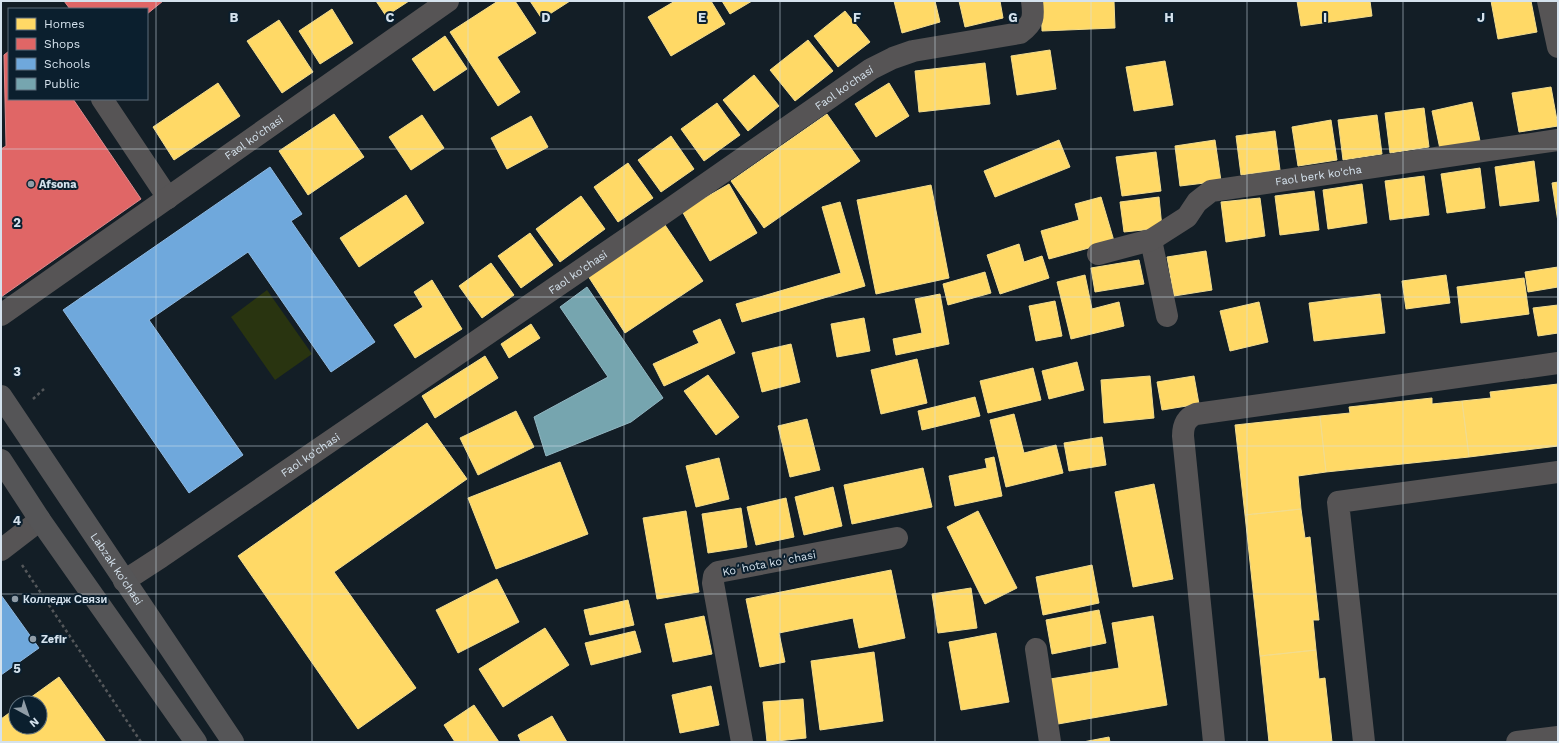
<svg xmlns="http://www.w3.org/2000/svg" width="1559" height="743" font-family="'Work Sans',sans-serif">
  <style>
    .green { fill: #293410 }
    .homes { fill: #ffd966; stroke: #f2dc8e }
    .shops { fill: #e06666; stroke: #dd8b8e }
    .schools { fill: #6fa8dc; stroke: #8eb9e1 }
    .public { fill: #76a5af; stroke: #92b7c2 }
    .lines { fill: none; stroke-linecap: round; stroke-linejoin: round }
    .path { stroke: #54575a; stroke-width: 2.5; stroke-dasharray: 3 3; stroke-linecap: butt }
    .minor { stroke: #565455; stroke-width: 22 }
    .major { stroke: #555557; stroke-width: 22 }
    .grid { fill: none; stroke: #d5e2ed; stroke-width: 1; stroke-opacity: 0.55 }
    .poi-dot { fill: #919da7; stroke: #0b1f2e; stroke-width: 1.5 }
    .labels { text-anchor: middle; stroke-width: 4; stroke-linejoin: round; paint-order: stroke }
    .street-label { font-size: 11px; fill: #d5e2ed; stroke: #0b1f2e }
    .poi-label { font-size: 11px; font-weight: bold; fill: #d5e2ed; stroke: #0b1f2e; text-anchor: start }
    .grid-label { font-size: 13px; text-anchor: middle; font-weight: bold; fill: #d5e2ed; stroke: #0b1f2e; stroke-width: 4; stroke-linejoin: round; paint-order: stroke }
  </style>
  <rect width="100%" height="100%" fill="#131e26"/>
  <path class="green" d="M267 290 312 354 275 380 231 317Z"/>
  <path class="homes" d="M376 1H409L386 16Z
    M498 1H515L536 33 497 57 520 92 498 106 450 32Z
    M530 1H570L542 19Z
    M675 1H711L725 24 671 56 648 17Z
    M722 1H752L730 14Z
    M894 1H935L940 22 902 33Z
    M959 1H1000L1003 18 965 27Z
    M1041 1H1114L1115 28 1042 31Z
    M1297 1H1370L1372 16 1301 26Z
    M1491 1H1531L1537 32 1498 39Z
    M332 9 353 43 320 64 299 31Z
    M845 11 870 42 838 67 814 36Z
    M279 20 313 72 282 93 247 41Z
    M445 36 467 69 434 91 412 59Z
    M808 40 833 71 795 101 770 70Z
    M1050 50 1056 89 1017 95 1011 56Z
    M1165 61 1173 105 1134 111 1126 67Z
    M985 63 990 104 919 112 915 71Z
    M754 75 779 106 748 131 723 100Z
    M218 83 240 116 174 160 153 127Z
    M889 83 909 116 876 137 855 104Z
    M1551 87 1558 126 1519 132 1512 93Z
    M1472 102 1480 141 1440 149 1432 111Z
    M717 103 740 135 704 161 681 129Z
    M1424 108 1429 147 1390 153 1385 113Z
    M334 114 364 157 308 195 279 151Z
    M827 114 860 161 764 228 731 181Z
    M422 115 444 148 411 170 389 137Z
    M1377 115 1382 154 1343 160 1338 120Z
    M531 116 548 147 507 169 491 138Z
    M1331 120 1337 160 1298 166 1292 127Z
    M1275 131 1280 170 1241 175 1236 136Z
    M671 136 694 169 661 192 638 160Z
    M1059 140 1070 167 995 197 984 171Z
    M1215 140 1221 181 1180 186 1175 146Z
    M1156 152 1161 191 1122 196 1116 157Z
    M1534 161 1539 201 1500 206 1495 167Z
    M628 163 653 198 618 222 594 187Z
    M1480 168 1485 208 1447 213 1441 174Z
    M1424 176 1429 215 1390 220 1385 181Z
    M1558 182V222L1552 183Z
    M729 184 757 233 710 261 682 211Z
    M1362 184 1367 223 1328 229 1323 190Z
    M931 185 949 278 876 294 857 200Z
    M1314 191 1319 230 1280 235 1275 196Z
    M406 195 424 223 359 267 340 238Z
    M581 196 605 229 560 262 536 229Z
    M1101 197 1114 241 1049 259 1041 231 1079 220 1075 204Z
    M1159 197 1162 228 1124 232 1120 202Z
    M1260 198 1265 236 1226 242 1221 202Z
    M840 202 865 286 742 322 736 304 841 273 822 207Z
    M665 225 703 281 625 333 588 276Z
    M530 233 553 265 521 288 498 256Z
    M1019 244 1024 262 1042 256 1049 278 1000 294 987 255Z
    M1206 251 1212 290 1174 296 1167 257Z
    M1139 260 1144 284 1095 292 1091 268Z
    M491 263 514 295 482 318 459 286Z
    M1558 267V287L1528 292 1525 272Z
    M985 272 991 293 948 305 943 284Z
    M1085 275 1092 309 1119 302 1124 326 1071 339 1057 282Z
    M1446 275 1450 303 1406 309 1402 281Z
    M1524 278 1529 314 1461 323 1457 287Z
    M432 280 462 329 415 358 394 325 423 307 414 292Z
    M940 294 949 344 896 355 893 339 922 333 915 299Z
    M1380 294 1385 333 1314 341 1309 303Z
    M1055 301 1062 336 1036 341 1029 306Z
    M1259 302 1268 342 1230 351 1220 311Z
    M1558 305V333L1538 336 1533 308Z
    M864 318 870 351 837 357 831 324Z
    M720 319 735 353 664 386 653 364 699 343 693 331Z
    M531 324 540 338 509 358 501 344Z
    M791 344 800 382 762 392 752 353Z
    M485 356 498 378 435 418 422 396Z
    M917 359 927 403 881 414 871 370Z
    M1077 362 1084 390 1049 399 1042 371Z
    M1033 368 1041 400 988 413 980 381Z
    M708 375 739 417 716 435 684 391Z
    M1150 376 1154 418 1104 423 1101 380Z
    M1194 376 1199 404 1162 410 1157 382Z
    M1558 384V446L1469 457 1462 401 1491 398 1490 392Z
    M975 397 980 416 922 430 918 411Z
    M1432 398V404L1462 401 1469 457 1326 472 1320 416 1350 413 1349 407Z
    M516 411 534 447 478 475 460 438Z
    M1014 414 1024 453 1056 445 1063 473 1006 487 990 420Z
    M1320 416 1326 472 1298 476 1301 509 1245 515 1235 425Z
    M807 419 820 470 790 477 778 426Z
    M427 423 467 479 334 572 416 688 358 729 238 556Z
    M1102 437 1106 465 1069 471 1064 443Z
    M994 457 1002 496 955 506 949 476 987 468 985 459Z
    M719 458 729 499 696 507 686 466Z
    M560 462 588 534 496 569 468 498Z
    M923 468 932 507 852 524 844 485Z
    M1154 484 1173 579 1133 587 1115 492Z
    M833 487 842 526 804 535 795 497Z
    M786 498 794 537 756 545 747 507Z
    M741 508 747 547 708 553 702 514Z
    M1301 509 1305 538 1310 537 1319 620H1313L1316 650 1260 656 1245 515Z
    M686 511 699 592 657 599 643 518Z
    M978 511 1017 588 985 604 947 527Z
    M1092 565 1099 603 1043 615 1036 577Z
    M891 570 905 638 859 648 853 618 779 633 785 662 760 667 746 599Z
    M497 579 519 622 458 653 436 610Z
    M971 588 977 628 938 633 932 594Z
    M628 600 634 625 590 635 584 610Z
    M1099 610 1106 643 1052 654 1046 620Z
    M704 616 712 654 673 662 665 624Z
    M1153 616 1167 705 1058 724 1050 679 1119 668 1112 623Z
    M545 628 569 665 503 707 479 669Z
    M635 631 641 652 591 665 585 643Z
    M996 633 1009 702 961 710 949 642Z
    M1316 650 1319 679 1325 678 1332 742H1269L1260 656Z
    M874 652 883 721 820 730 811 661Z
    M59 677 106 742H2L1 740V719L16 708V727H40V703H23Z
    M711 686 719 725 680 733 672 695Z
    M803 699 806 738 767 742 763 702Z
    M474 705 499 742H455L444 725Z
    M552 716 567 742H521L518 735Z
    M1109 737 1110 742H1083Z"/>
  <path class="shops" d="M64 1H163L147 14V9H70Z
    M9 51V99H73L141 199 1 297V149L6 146 4 55Z"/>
  <path class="schools" d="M270 167 302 214 291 221 375 342 331 372 248 252 149 320 243 455 189 493 63 310Z
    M1 595 39 648 1 675Z"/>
  <path class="public" d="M587 287 663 398 631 422 546 456 534 417 608 377 560 307Z"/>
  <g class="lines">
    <path class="path" d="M33 399 44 389
      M22 565 141 742"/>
    <g class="minor">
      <path d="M1548 1 1558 47"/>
      <path d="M102 99 168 198"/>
      <path d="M1151 240 1167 316"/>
      <path id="s1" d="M1098 254 1151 240 1187 217 1197 202 1211 191 1558 140"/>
      <path id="s2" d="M1 315 448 1"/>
      <path d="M1 550 40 520"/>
      <path id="s3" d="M124 581 161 557 667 211 871 69 893 58 913 51 1020 33C1034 23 1034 17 1032 1"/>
      <path d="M1036 649 1050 742"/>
      <path d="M742 742 713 583 714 576 718 572 897 538"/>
      <path d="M1214 742 1183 436C1183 425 1186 418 1196 414L1558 363"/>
      <path d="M1364 742 1338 502 1558 472"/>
      <path d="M1517 742 1558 737"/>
    </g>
    <g class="major">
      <path id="s4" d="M1 396 233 742"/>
      <path d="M1 460 40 520 196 742"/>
    </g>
  </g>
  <path class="grid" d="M156 1V742M312 1V742M468 1V742M624 1V742M780 1V742M935 1V742M1091 1V742M1247 1V742M1403 1V742M1 149H1558M1 297H1558M1 446H1558M1 594H1558"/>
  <g class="poi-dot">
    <circle cx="31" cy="184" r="4"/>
    <circle cx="15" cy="599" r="4"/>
    <circle cx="33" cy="639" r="4"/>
  </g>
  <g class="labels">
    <g class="street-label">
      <text dy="4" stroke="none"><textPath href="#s3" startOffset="873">Faol ko'chasi</textPath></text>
      <text dy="4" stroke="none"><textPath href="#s2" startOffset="309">Faol ko'chasi</textPath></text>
      <text dy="4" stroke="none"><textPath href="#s1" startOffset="242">Faol berk ko'cha</textPath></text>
      <text dy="4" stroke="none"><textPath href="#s3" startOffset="549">Faol ko'chasi</textPath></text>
      <text dy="4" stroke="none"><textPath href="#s3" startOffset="225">Faol ko'chasi</textPath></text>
      <text transform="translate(769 563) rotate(-11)" y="4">Koʻhota koʻchasi</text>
      <text dy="4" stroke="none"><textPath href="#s4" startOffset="208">Labzak ko'chasi</textPath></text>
    </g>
    <g class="poi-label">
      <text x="39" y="188">Afsona</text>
      <text x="23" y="603">Колледж Связи</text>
      <text x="41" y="643">Zefir</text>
    </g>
  </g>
  <g class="grid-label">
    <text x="234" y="22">B</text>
    <text x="390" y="22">C</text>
    <text x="546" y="22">D</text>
    <text x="702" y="22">E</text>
    <text x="857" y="22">F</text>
    <text x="1013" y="22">G</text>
    <text x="1169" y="22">H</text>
    <text x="1325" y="22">I</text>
    <text x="1481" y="22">J</text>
    <text x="17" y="227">2</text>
    <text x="17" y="376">3</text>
    <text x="17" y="525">4</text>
    <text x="17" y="673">5</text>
  </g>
  <rect width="1559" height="743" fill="none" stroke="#d5e2ed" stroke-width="4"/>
  <rect x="8" y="8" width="140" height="92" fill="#0b1f2e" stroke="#5c6d7a"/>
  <rect x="16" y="18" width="20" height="12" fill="#ffd966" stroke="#5c6d7a"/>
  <text x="44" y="28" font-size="12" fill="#d5e2ed">Homes</text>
  <rect x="16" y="38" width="20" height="12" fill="#e06666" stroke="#5c6d7a"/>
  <text x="44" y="48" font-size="12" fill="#d5e2ed">Shops</text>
  <rect x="16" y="58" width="20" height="12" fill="#6fa8dc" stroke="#5c6d7a"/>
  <text x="44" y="68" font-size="12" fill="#d5e2ed">Schools</text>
  <rect x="16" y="78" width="20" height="12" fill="#76a5af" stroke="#5c6d7a"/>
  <text x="44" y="88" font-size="12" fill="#d5e2ed">Public</text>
  <g transform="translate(28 715) rotate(140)"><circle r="19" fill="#0b1f2e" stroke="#5c6d7a"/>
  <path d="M0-3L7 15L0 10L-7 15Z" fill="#919da7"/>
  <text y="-6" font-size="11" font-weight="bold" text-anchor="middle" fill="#d5e2ed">N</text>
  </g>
</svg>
